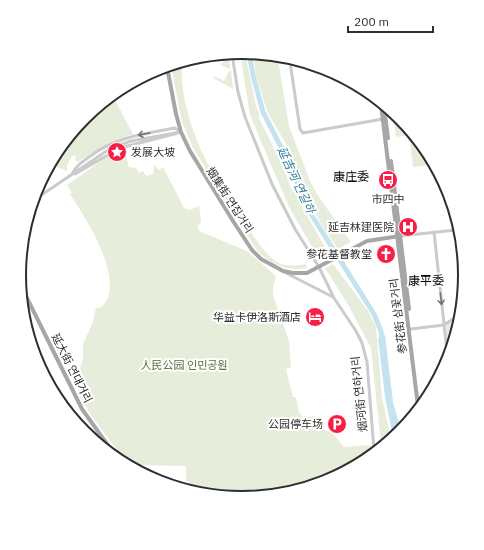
<svg xmlns="http://www.w3.org/2000/svg" width="484" height="550" font-family="'IBM Plex Sans','Noto Sans SC','Noto Sans KR',sans-serif">
  <style>
    .green { fill: #e7eddb }
    .water { fill: #c5e3ef }
    .lines { fill: none; stroke-linecap: round; stroke-linejoin: round }
    .river { stroke: #c5e3ef; stroke-width: 5 }
    .minor { stroke: #cbcbcb; stroke-width: 3 }
    .major { stroke: #a6a6a6; stroke-width: 4 }
    .oneway { stroke: #757575 }
    .labels { text-anchor: middle; stroke-width: 4; stroke-linejoin: round; paint-order: stroke }
    .poi-label { font-size: 11px; fill: #2e2e2e; stroke: #fff; text-anchor: end }
    .street-label { font-size: 11px; fill: #2e2e2e; stroke: #fff }
    .park-label { font-size: 11px; fill: #576f37; stroke: #fff }
    .neighbourhood-label { font-size: 12px; fill: #000; stroke: #fff }
    .water-label { font-size: 12px; font-style: italic; fill: #347c99; stroke: #fff }
    .rim { fill: none; stroke: #2e2e2e; stroke-width: 2 }
  </style>
  <rect width="100%" height="100%" fill="#fff"/>
  <path class="green" d="M240 53H245L256 106 260 115 258 116 284 169 292 191 295 190 301 205 330 256 319 259 289 207 250 115Z
    M253 54 278 59 289 126 310 181 318 196 351 242 338 249 321 224 303 189 305 187 287 146 267 111 256 75Z
    M227 55H229L230 69 221 65 225 59 227 60Z
    M182 64C180 92 190 125 201 150 207 165 218 178 227 192 237 209 261 255 279 263 287 267 297 265 306 264L307 268C288 272 273 265 258 252L193 148 182 122 171 66Z
    M231 70 233 89 213 78 215 76 224 81 229 71Z
    M114 98 133 134 113 141 77 162 75 159 76 155 72 156 67 165V171L57 167 54 163 84 117Z
    M398 116 410 133V135L396 137 393 117Z
    M413 137 432 165 413 167 410 142H408V138Z
    M124 148 129 167 136 168 139 173 143 171 146 176 153 174 154 165 159 170 163 167 184 208 190 210 199 206 201 222 198 226 199 231 247 251 276 276 273 288V295L289 341 291 367 286 369 293 397H296L299 412 303 418 315 416 318 430C331 428 336 437 344 447L370 445 372 451 327 481 242 498 199 489V487H189V481H186V466L132 465 123 458 91 415 80 397 78 376 83 359V344L93 322 96 308 102 307C104 304 107 300 108 297 118 268 85 217 70 194L72 193 67 185 107 157Z
    M333 264 368 311 376 327 382 398 391 439 381 445 371 348 347 303 325 268Z
    M456 319 453 337 447 338 446 325Z"/>
  <path class="water" d="M385 335 393 402 401 431 393 437 385 397 378 338Z"/>
  <g class="lines">
    <path class="river" d="M249 53 253 75 263 112 285 155 311 214 374 314 381 331 382 342"/>
    <path class="minor" d="M232 54 238 92 245 117 272 184 295 229 319 267 334 298 356 331 362 343 367 362 374 450
      M290 62 300 129 303 133 383 119
      M72 174C76 166 82 162 89 157 115 137 143 134 175 128L181 132
      M75 174 120 148 178 133
      M34 200 111 148 131 141 181 132
      M434 232 448 361
      M400 236 456 230
      M286 273 333 297
      M411 329 444 325 457 316"/>
    <path class="major" d="M167 67 176 114 181 132 190 151 233 221 252 250 261 259 283 271 293 273H307L367 241 400 236
      M381 105 418 406
      M384 107 388 138
      M391 161 409 309
      M22 288 82 409 112 451"/>
  </g>
  <defs><path id="oneway-shaft" d="M-6 0H5M1.5-3L5.5 0L1.5 3" fill="none" stroke-width="1.6" stroke-linecap="round" stroke-linejoin="round"/></defs>
  <g class="oneway">
    <use href="#oneway-shaft" transform="translate(144 134) rotate(170)"/>
    <use href="#oneway-shaft" transform="translate(441 299) rotate(84)"/>
  </g>
  <defs>
    <g id="sight-disc" transform="scale(1)"><circle r="9.5" fill="#f71f45" stroke="#fff"/><path d="M0-6L1.8-2.2L6-1.7L2.9 1.2L3.7 5.4L0 3.3L-3.7 5.4L-2.9 1.2L-6-1.7L-1.8-2.2Z" fill="#fff"/></g>
    <g id="bus-disc" transform="scale(1)"><circle r="9.5" fill="#f71f45" stroke="#fff"/><path d="M-5-6H5V4H4V6H2V4H-2V6H-4V4H-5ZM-3.5-4V0h7V-4ZM-3.5 1.2v1.5H-2V1.2ZM2 1.2v1.5H3.5V1.2Z" fill="#fff"/></g>
    <g id="hospital-disc" transform="scale(1)"><circle r="9.5" fill="#f71f45" stroke="#fff"/><path d="M-5-5h3v3.5h4V-5h3V5h-3V1.5h-4V5h-3Z" fill="#fff"/></g>
    <g id="church-disc" transform="scale(1)"><circle r="9.5" fill="#f71f45" stroke="#fff"/><path d="M-1.2-6h2.4v3.5h3.3v2.4h-3.3V6h-2.4V-.1h-3.3v-2.4h3.3Z" fill="#fff"/></g>
    <g id="hotel-disc" transform="scale(1)"><circle r="9.5" fill="#f71f45" stroke="#fff"/><path d="M-6-4.5h1.5V1H6V5H4.5V3h-9V5H-6ZM-4 0a1.8 1.8 0 1 1 3.6 0ZM.5 0V-2.5h3Q6-2.5 6 0Z" fill="#fff"/></g>
    <g id="parking-disc" transform="scale(1)"><circle r="9.5" fill="#f71f45" stroke="#fff"/><path d="M-3.5-5.5H1a3.5 3.5 0 0 1 0 7H-1V5.5H-3.5ZM-1-3.4V-.6H.8a1.4 1.4 0 0 0 0-2.8Z" fill="#fff"/></g>
  </defs>
  <g fill-rule="evenodd">
    <use href="#sight-disc" x="117" y="152"/>
    <use href="#bus-disc" x="388" y="180"/>
    <use href="#hospital-disc" x="408" y="227"/>
    <use href="#church-disc" x="386" y="254"/>
    <use href="#hotel-disc" x="315" y="317"/>
    <use href="#parking-disc" x="337" y="424"/>
  </g>
  <g class="labels">
    <g class="poi-label">
      <text x="131" y="156" text-anchor="start">发展大坡</text>
      <text x="388" y="203" text-anchor="middle">市四中</text>
      <text x="394" y="231">延吉林建医院</text>
      <text x="372" y="258">参花基督教堂</text>
      <text x="301" y="321">华益卡伊洛斯酒店</text>
      <text x="323" y="428">公园停车场</text>
    </g>
    <g class="street-label">
      <text transform="translate(230 200) rotate(57)" y="4">烟集街 연집거리</text>
      <text transform="translate(398 316) rotate(-97)" y="4">参花街 삼꽃거리</text>
      <text transform="translate(72 368) rotate(63)" y="4">延大街 연대거리</text>
      <text transform="translate(359 394) rotate(-96)" y="4">烟河街 연하거리</text>
    </g>
    <g class="park-label">
      <text x="184" y="369">人民公园 인민공원</text>
    </g>
    <g class="neighbourhood-label">
      <text x="351" y="181">康庄委</text>
      <text x="426" y="285">康平委</text>
    </g>
    <g class="water-label">
      <text transform="translate(296 180) rotate(65)" y="4">延吉河 연길하</text>
    </g>
  </g>
  <path d="M0 0H484V550H0ZM26 275a216 216 0 1 1 432 0a216 216 0 1 1-432 0Z" fill="#fff" fill-rule="evenodd"/>
  <path class="rim" d="M26 275a216 216 0 1 1 432 0a216 216 0 1 1-432 0Z"/>
  <path d="M348 26v6h85v-6" fill="none" stroke="#2e2e2e" stroke-width="2"/>
  <text x="354" y="26" font-size="12" fill="#2e2e2e" stroke="#ffffff" stroke-width="3" paint-order="stroke">200 m</text>
</svg>
